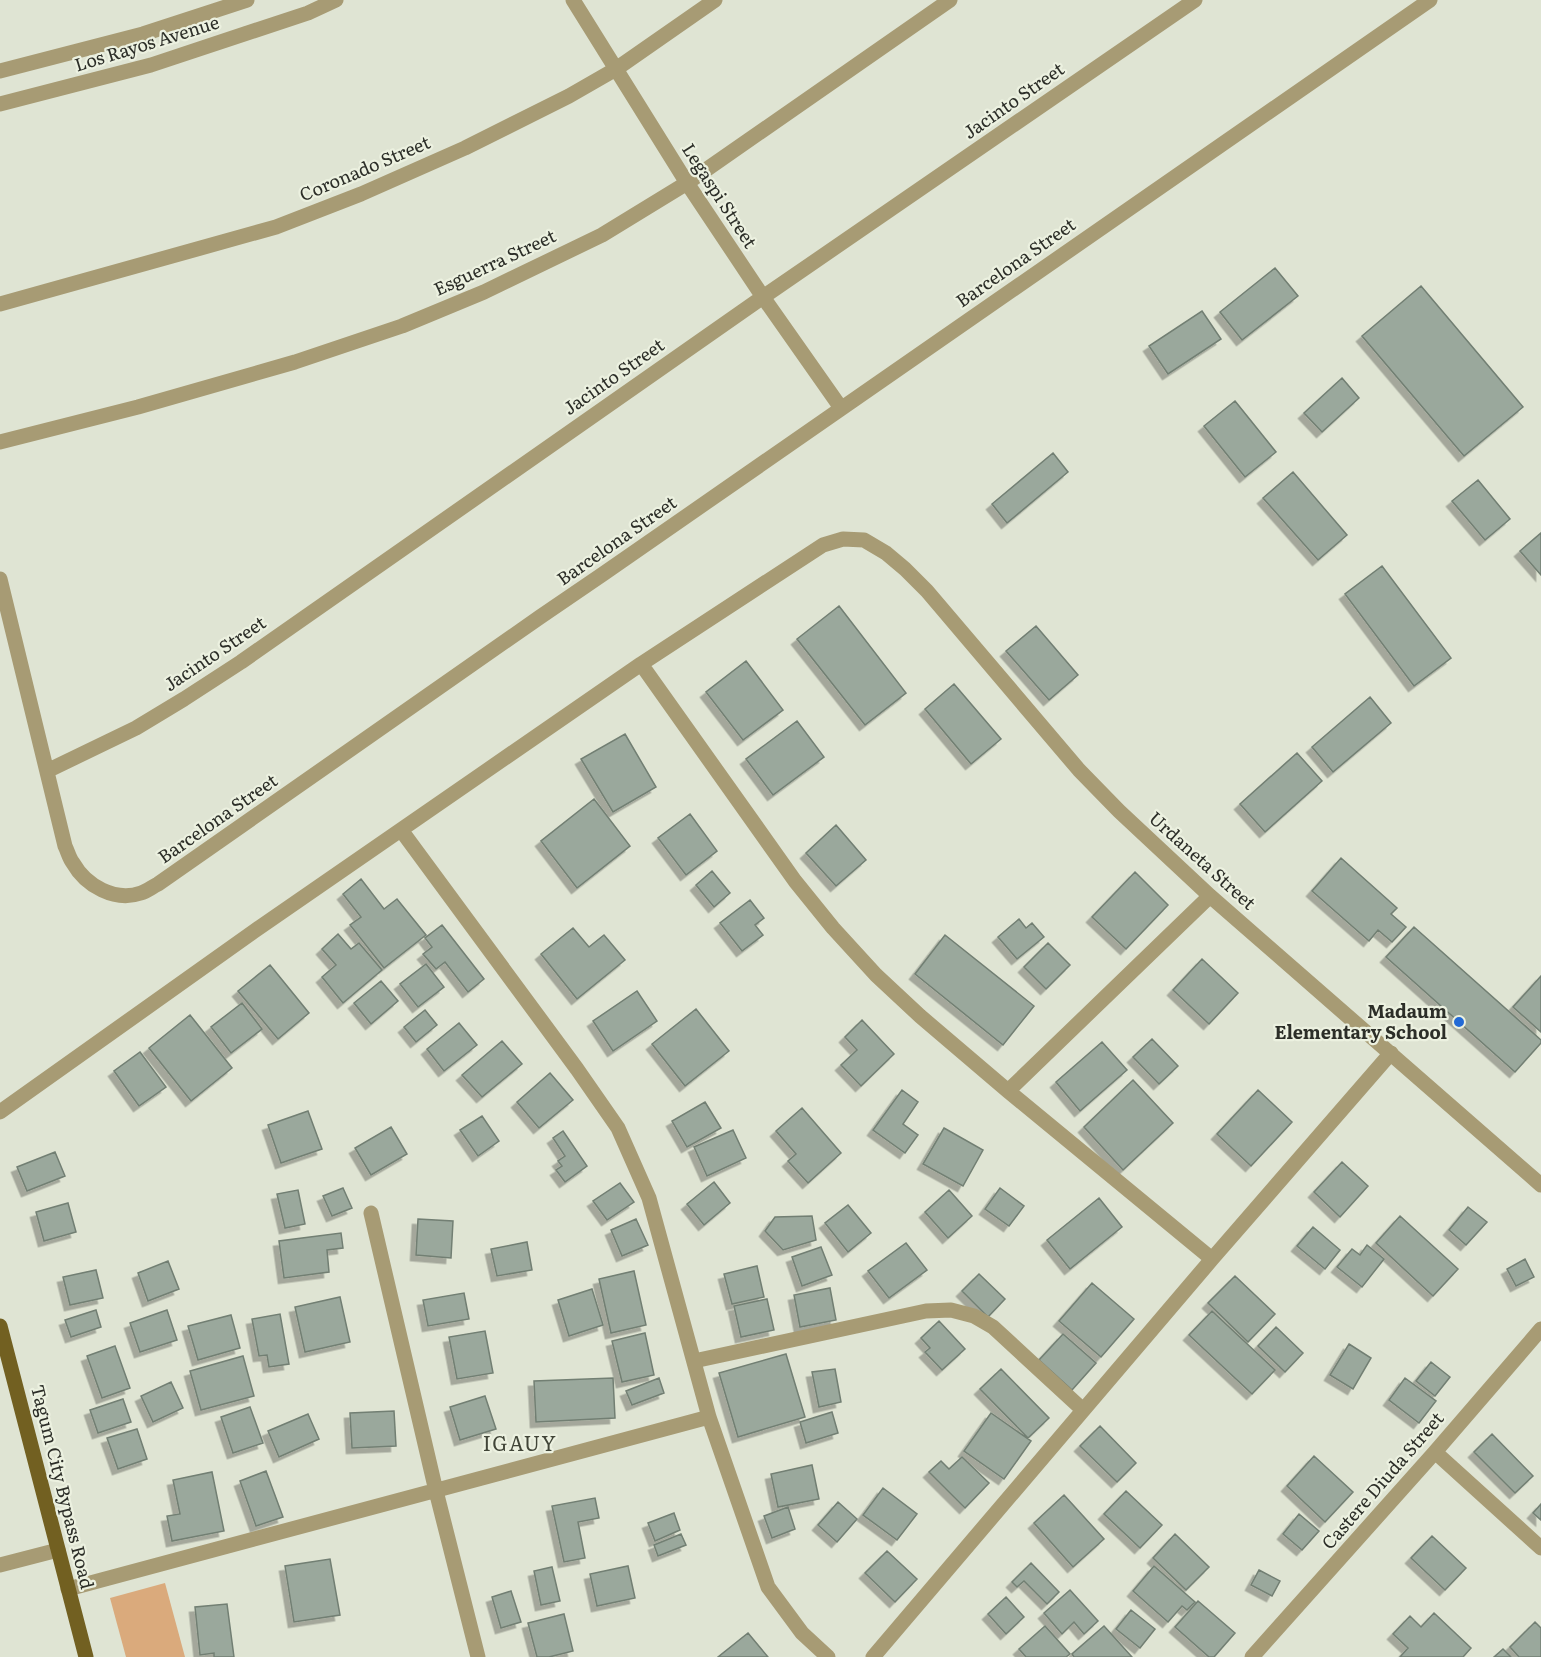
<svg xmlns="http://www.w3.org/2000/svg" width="1541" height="1657" font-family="Literata,serif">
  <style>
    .green { fill: #daaa7c }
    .building { fill: #9aa89c; stroke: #727f73; stroke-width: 1.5; filter: url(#shadow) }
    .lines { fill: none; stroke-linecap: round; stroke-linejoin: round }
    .street { stroke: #a79b74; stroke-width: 15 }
    .primary { stroke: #726021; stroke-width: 15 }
    .poi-dot { fill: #226ad6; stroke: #ecf1e0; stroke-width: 2 }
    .labels { text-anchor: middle; stroke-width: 4.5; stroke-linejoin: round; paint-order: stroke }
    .street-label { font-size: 18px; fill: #2c2e28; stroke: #ecf1e0 }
    .poi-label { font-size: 18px; font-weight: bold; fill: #2c2e28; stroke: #ecf1e0; text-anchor: end }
    .neighbourhood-label { font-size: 20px; letter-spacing: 1.5px; fill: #414538; stroke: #ecf1e0 }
  </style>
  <defs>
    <filter id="shadow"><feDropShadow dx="-5.5" dy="5.5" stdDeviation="0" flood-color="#0004"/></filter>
  </defs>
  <rect width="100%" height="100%" fill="#dfe4d3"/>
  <path class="green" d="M165 1583 185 1657H126L110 1598Z"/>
  <path class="building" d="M1275 268 1298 296 1242 340 1220 312Z
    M1421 286 1523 407 1464 456 1362 336Z
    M1202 311 1221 339 1168 374 1149 346Z
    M1342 378 1359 398 1322 432 1304 413Z
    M1235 401 1276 452 1245 477 1204 426Z
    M1053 453 1068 472 1007 523 992 504Z
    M1293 472 1347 535 1318 560 1263 498Z
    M1478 480 1510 519 1485 540 1452 501Z
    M1541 533V575L1520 551Z
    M1382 566 1451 658 1414 686 1345 594Z
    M839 606 906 693 865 725 797 639Z
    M1036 626 1078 675 1049 700 1006 651Z
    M746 661 783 710 743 740 706 692Z
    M954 684 1001 739 971 764 925 709Z
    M1370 697 1391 723 1333 772 1312 747Z
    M797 721 824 757 773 795 746 759Z
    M625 734 656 787 613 812 581 759Z
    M1297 753 1322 781 1265 832 1240 804Z
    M594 799 630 846 577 888 541 841Z
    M690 814 717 851 686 875 658 838Z
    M836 825 866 860 836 886 806 853Z
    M1341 858 1397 908 1391 914 1406 927 1392 942 1378 930 1369 941 1312 891Z
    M712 871 730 893 714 907 696 885Z
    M1135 872 1168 905 1126 949 1092 917Z
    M361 879 384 909 397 899 426 935 384 968 350 925 361 917 343 894Z
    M750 900 764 918 755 925 763 935 742 951 720 923Z
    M1019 919 1026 928 1032 923 1044 937 1017 959 998 937Z
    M442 925 484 979 468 992 445 962 436 969 423 954 432 947 425 938Z
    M1414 927 1541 1040V1043L1515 1072 1386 957Z
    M573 928 589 947 604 935 625 960 577 999 541 954Z
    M338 934 351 949 359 943 382 970 343 1003 322 977 336 965 322 949Z
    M945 935 1034 1006 1003 1045 915 974Z
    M1048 943 1070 965 1046 989 1024 967Z
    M1202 959 1238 993 1209 1024 1173 990Z
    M426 964 444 987 418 1007 400 984Z
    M270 965 309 1013 278 1039 238 991Z
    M1541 976V1032L1513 1007Z
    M381 981 398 1001 371 1024 354 1003Z
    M637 991 657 1021 613 1051 593 1021Z
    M242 1003 262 1029 231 1053 211 1027Z
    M696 1009 729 1051 685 1086 652 1044Z
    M425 1010 437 1025 416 1042 404 1027Z
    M190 1015 232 1068 191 1101 149 1048Z
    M862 1020 894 1054 861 1086 841 1065 857 1050 845 1037Z
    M459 1023 477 1045 444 1071 427 1049Z
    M1152 1039 1178 1066 1159 1084 1133 1057Z
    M502 1041 522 1064 482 1097 462 1075Z
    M1102 1042 1127 1070 1080 1111 1056 1082Z
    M140 1052 166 1087 139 1106 114 1071Z
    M550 1073 573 1100 539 1128 517 1102Z
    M1133 1080 1173 1123 1123 1170 1084 1127Z
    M902 1090 918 1102 903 1124 918 1135 905 1153 873 1130Z
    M1258 1090 1292 1122 1251 1166 1217 1134Z
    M705 1102 721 1128 687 1147 672 1121Z
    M802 1108 841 1153 808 1183 788 1161 796 1154 776 1131Z
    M308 1111 322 1149 281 1163 268 1125Z
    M482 1116 499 1141 478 1156 460 1130Z
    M391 1127 407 1154 371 1175 355 1148Z
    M944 1128 983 1150 963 1186 923 1164Z
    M733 1130 746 1158 707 1176 694 1147Z
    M563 1131 587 1166 565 1182 556 1170 562 1166 558 1161 565 1156 553 1138Z
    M55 1152 65 1176 27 1191 17 1167Z
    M1342 1162 1368 1186 1340 1217 1314 1192Z
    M714 1182 730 1203 704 1225 687 1204Z
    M620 1183 634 1202 607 1220 593 1201Z
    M343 1188 352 1208 332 1216 323 1196Z
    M1000 1188 1024 1206 1009 1226 985 1209Z
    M298 1190 305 1224 285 1228 277 1194Z
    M949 1190 972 1216 948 1238 925 1212Z
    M1099 1198 1122 1227 1070 1269 1047 1240Z
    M68 1203 76 1232 44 1241 36 1212Z
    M848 1205 871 1233 848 1252 825 1223Z
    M1468 1207 1487 1222 1466 1245 1449 1230Z
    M812 1216 816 1240 783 1250 765 1231 775 1217Z
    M1400 1216 1458 1269 1433 1296 1376 1243Z
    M418 1219 453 1221 451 1258 416 1255Z
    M636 1219 648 1245 622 1256 611 1230Z
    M1313 1227 1340 1250 1325 1269 1297 1246Z
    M341 1233 343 1248 327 1250 329 1272 284 1278 279 1241Z
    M527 1242 532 1270 497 1276 491 1249Z
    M906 1243 927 1270 889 1298 868 1271Z
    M1367 1245 1384 1259 1362 1287 1337 1267 1352 1249 1360 1255Z
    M821 1247 832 1275 802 1286 792 1257Z
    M1525 1259 1534 1277 1516 1286 1507 1269Z
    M168 1261 179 1289 148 1301 138 1273Z
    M757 1266 764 1297 732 1304 724 1274Z
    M96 1270 103 1298 70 1305 63 1277Z
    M634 1271 646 1325 611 1333 599 1279Z
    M979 1274 1005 1299 988 1317 962 1291Z
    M1235 1276 1275 1314 1248 1342 1208 1303Z
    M1092 1283 1134 1319 1101 1357 1059 1321Z
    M830 1288 836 1320 800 1327 794 1295Z
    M592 1289 603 1325 569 1336 558 1300Z
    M464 1293 469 1319 428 1326 423 1300Z
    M340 1297 350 1342 305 1352 295 1307Z
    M767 1299 774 1330 741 1337 734 1306Z
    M96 1310 101 1327 71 1337 65 1320Z
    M167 1310 177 1340 140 1352 130 1323Z
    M1212 1311 1275 1370 1252 1394 1189 1335Z
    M280 1314 289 1364 269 1367 267 1355 259 1356 252 1319Z
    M231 1315 240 1348 198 1360 188 1326Z
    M939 1321 965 1349 942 1370 925 1352 930 1348 921 1338Z
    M1276 1327 1303 1353 1285 1372 1258 1346Z
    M485 1331 493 1373 457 1379 449 1337Z
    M645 1333 654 1375 622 1382 612 1341Z
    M1063 1334 1096 1363 1072 1390 1039 1360Z
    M1349 1344 1371 1358 1353 1389 1330 1375Z
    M115 1346 130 1388 102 1398 87 1356Z
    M786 1354 805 1417 738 1437 719 1373Z
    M243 1356 254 1396 201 1410 190 1371Z
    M1431 1362 1450 1377 1435 1396 1416 1381Z
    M835 1369 841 1402 819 1407 812 1372Z
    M1001 1369 1049 1418 1028 1438 980 1389Z
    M613 1378 615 1418 536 1422 534 1381Z
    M659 1378 664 1393 632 1405 626 1391Z
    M1405 1378 1436 1401 1419 1423 1389 1400Z
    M171 1382 183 1408 153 1422 141 1396Z
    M485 1396 496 1429 460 1440 450 1407Z
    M123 1399 131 1422 98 1433 90 1410Z
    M250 1407 263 1443 233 1453 221 1417Z
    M394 1411 396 1446 352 1448 350 1413Z
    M832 1412 838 1433 806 1443 800 1422Z
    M991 1413 1031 1441 1004 1479 964 1451Z
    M308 1414 319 1439 279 1457 268 1431Z
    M1100 1426 1136 1463 1117 1482 1080 1446Z
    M137 1429 147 1459 118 1469 107 1438Z
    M1492 1434 1533 1476 1515 1493 1474 1452Z
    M1314 1456 1353 1492 1325 1522 1287 1486Z
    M962 1457 989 1483 965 1508 929 1472 941 1461 949 1469Z
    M812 1465 819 1499 778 1507 771 1474Z
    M266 1471 283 1517 256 1526 240 1481Z
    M212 1472 224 1531 172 1541 167 1516 180 1514 173 1480Z
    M883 1488 917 1514 897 1540 863 1515Z
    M1126 1491 1162 1525 1140 1548 1104 1514Z
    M1064 1495 1104 1539 1073 1567 1034 1523Z
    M595 1498 599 1518 578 1522 585 1558 564 1562 552 1506Z
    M838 1502 857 1519 837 1542 818 1525Z
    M1541 1504V1520L1533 1513Z
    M788 1507 795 1529 772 1538 764 1516Z
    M674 1513 680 1530 655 1541 648 1523Z
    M1299 1514 1319 1531 1302 1550 1283 1534Z
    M681 1534 686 1545 658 1556 654 1545Z
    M1175 1534 1209 1567 1186 1590 1153 1558Z
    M1432 1536 1466 1568 1445 1590 1411 1558Z
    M887 1551 917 1579 895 1602 865 1573Z
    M330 1559 340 1615 294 1622 285 1566Z
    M1031 1563 1059 1592 1047 1604 1024 1581 1017 1587 1012 1582Z
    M628 1566 635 1598 597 1606 590 1574Z
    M1154 1566 1195 1602 1187 1610 1182 1606 1168 1622 1133 1591Z
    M552 1567 560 1601 541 1605 534 1571Z
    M1259 1570 1280 1581 1272 1596 1251 1585Z
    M1070 1590 1098 1621 1084 1634 1074 1622 1062 1634 1044 1613Z
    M511 1591 521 1622 501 1628 492 1597Z
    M1006 1597 1024 1617 1006 1634 988 1614Z
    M1198 1601 1235 1633 1214 1657H1209L1175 1627Z
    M227 1604 234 1657H214V1653L200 1655 195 1607Z
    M1131 1610 1155 1629 1140 1648 1116 1629Z
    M1434 1613 1471 1648 1463 1657H1400L1408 1648 1393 1634 1410 1616 1421 1627Z
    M564 1614 573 1651 549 1657H537L528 1623Z
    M1535 1622 1541 1628V1657H1519L1510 1647Z
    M1045 1626 1070 1654 1066 1657H1026L1019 1649Z
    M1104 1626 1132 1657H1074L1072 1654Z
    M748 1633 768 1657H718Z
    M1503 1649 1511 1657H1494Z"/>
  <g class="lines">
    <path class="street" d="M573 0 687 183 763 297 841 408
      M0 71 143 34 247 0
      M0 104 151 65 308 13 336 0
      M0 304 276 227 361 194 465 148 569 96 616 69 715 0
      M0 442 138 407 295 362 402 326 484 292 602 235 687 183 950 0
      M0 579 65 846C68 852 69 858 73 863 86 886 115 902 141 893 147 891 152 887 158 884L540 617 603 574 1430 0
      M641 664 795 881 833 928 876 975 920 1016 1008 1091 1212 1259
      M47 771 136 728 184 699 241 662 763 297 1195 0
      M401 830 577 1069 618 1128 649 1198 709 1417 768 1587 802 1633 828 1657
      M1008 1091 1210 896
      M0 1112 253 932 641 664 823 545 843 539 864 540 886 553 905 569 927 591 1079 770 1119 811 1210 896 1541 1185
      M371 1213 436 1491 478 1657
      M694 1361 926 1311 951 1310 974 1316 993 1327 1083 1410
      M1435 1452 1541 1548
      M0 1565 58 1550
      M68 1589 709 1417
      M873 1657 1212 1259 1391 1053
      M1252 1657 1435 1452 1541 1329"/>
    <path class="primary" d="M0 1326 86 1657"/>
  </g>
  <circle class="poi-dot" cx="1459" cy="1022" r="6"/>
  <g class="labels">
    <g class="street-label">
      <text transform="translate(147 44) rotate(-17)" y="6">Los Rayos Avenue</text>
      <text transform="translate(1014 101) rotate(-35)" y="6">Jacinto Street</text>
      <text transform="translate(365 169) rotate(-23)" y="6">Coronado Street</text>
      <text transform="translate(719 196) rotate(57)" y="6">Legaspi Street</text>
      <text transform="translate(495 263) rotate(-25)" y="6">Esguerra Street</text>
      <text transform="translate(1016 263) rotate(-35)" y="6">Barcelona Street</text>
      <text transform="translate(614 377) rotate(-35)" y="6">Jacinto Street</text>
      <text transform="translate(617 541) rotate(-35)" y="6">Barcelona Street</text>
      <text transform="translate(215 654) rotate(-34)" y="6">Jacinto Street</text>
      <text transform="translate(218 819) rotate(-35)" y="6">Barcelona Street</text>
      <text transform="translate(1202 861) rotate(42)" y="6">Urdaneta Street</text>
      <text transform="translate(1383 1481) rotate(-49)" y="6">Castere Diuda Street</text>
      <text transform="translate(62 1487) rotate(76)" y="6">Tagum City Bypass Road</text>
    </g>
    <g class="poi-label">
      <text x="1447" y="1018">Madaum<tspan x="1447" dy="21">Elementary School</tspan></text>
    </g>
    <g class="neighbourhood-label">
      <text x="520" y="1451">IGAUY</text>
    </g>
  </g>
</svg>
